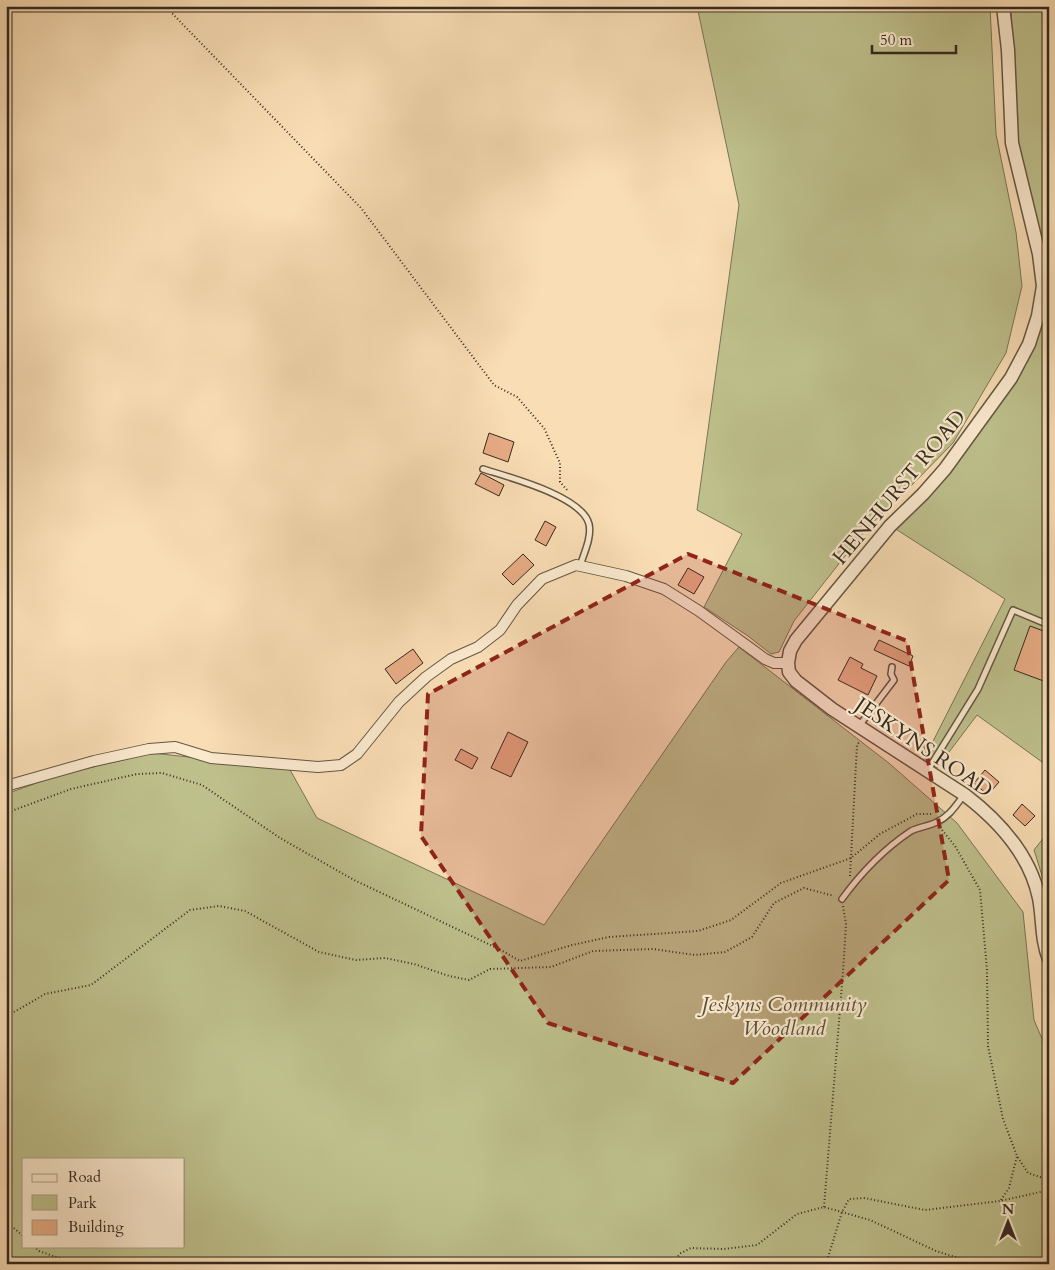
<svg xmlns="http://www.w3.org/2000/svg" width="1055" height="1270" font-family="Cardo,serif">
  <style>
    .green { fill: #bec08c; stroke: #787556; fill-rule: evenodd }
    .building { fill: #e9ad86; stroke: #332a20 }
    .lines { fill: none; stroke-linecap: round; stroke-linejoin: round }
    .service-casing { stroke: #645745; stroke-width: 8 }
    .minor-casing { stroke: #645745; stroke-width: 12 }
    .tertiary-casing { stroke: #645745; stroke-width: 15 }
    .path { stroke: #332a20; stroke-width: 2; stroke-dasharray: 1 2.5; stroke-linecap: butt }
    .service { stroke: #fbe9ce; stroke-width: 5 }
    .minor { stroke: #fbe9ce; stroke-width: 10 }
    .tertiary { stroke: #fbe9ce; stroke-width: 12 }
    .marked { fill: #8f2418; fill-opacity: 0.2; stroke: #8f2418; stroke-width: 4; stroke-dasharray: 10 6; stroke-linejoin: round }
    .labels { text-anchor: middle; stroke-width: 4.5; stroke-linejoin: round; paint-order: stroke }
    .street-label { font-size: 21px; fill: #332a20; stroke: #fbe9ce }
    .park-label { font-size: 21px; font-style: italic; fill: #56503b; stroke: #fbe9ce }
  </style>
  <rect width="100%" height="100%" fill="#f9ddb4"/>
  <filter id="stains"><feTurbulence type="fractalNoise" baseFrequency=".004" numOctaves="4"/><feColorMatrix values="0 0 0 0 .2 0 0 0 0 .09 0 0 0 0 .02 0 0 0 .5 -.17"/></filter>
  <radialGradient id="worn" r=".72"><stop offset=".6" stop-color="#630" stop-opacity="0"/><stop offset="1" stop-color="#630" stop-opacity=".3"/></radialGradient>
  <path class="green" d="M697 6H990L996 134 1016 232 1022 286 1006 353 953 443 909 488 867 528 794 621 779 652 771 654 748 636 704 607 742 534 697 510 739 205Z
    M1011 6H1049V273L1016 136Z
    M1049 305V767L977 715 937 768 923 761 1005 599 894 528 946 475 1012 387 1038 337Z
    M739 647 890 764 957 823 1023 912 1034 1020 1049 1055V1264H6V794L56 776 152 753 289 768 317 818 544 925 726 662ZM24 1159H184V1246H24Z
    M1049 831V898L1034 850Z"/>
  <path class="building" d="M489 433 514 442 508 462 483 453Z
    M481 473 504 485 499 496 475 484Z
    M545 521 556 527 546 546 535 540Z
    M523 554 534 565 513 585 502 574Z
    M688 568 704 577 694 594 678 585Z
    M1030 626 1049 633V683L1014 670Z
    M879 640 913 656 909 666 874 650Z
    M413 649 423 663 396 684 385 669Z
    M850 657 863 664 861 668 877 676 868 695 838 680Z
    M508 732 528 742 511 777 491 768Z
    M461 749 478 758 472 769 455 760Z
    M985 770 999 782 988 795 974 783Z
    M1022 804 1035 816 1025 826 1013 815Z"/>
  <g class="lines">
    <g class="service-casing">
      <path id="service" d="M483 469C508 477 582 496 589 524 592 537 584 553 580 566
        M859 726 894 680 891 674 892 667
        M928 770 978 689 1013 610 1049 625
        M842 899C861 873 884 849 911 831 919 827 929 826 937 822 950 816 956 805 964 795"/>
    </g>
    <g class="minor-casing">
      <path id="minor" d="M6 786 94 761 149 749 175 747 211 758 318 767 341 765 357 754 399 702 426 677 451 659 478 647 500 630 517 605 542 579 576 565 626 576 664 589 699 611 765 659 774 663H788"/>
    </g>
    <g class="tertiary-casing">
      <path id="tertiary" d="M1003 6 1008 50 1012 143 1039 254 1043 286 1038 316 1029 344 1011 378 945 469 923 494 890 526 796 640 790 651 788 663 789 672 796 681 832 709 965 795C999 821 1030 855 1039 898 1043 918 1041 940 1049 959"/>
    </g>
    <path class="path" d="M165 6 361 208 494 385 517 397 544 428 560 463V482L568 491
      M6 816 14 810 71 789 137 774 162 773 202 785 280 838 354 880 501 950 520 961 572 945 609 937 698 931 731 920 781 883 851 858 880 834 917 814H932L933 815
      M942 830 955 846 980 890 987 970 988 1046 1003 1119 1017 1156 1028 1173 1049 1180
      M850 876 857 745 860 741
      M6 1019 14 1012 45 994 91 985 190 910 219 906 245 911 319 952 356 960 385 958 414 964 449 976 469 980 490 969 551 967 593 951 653 949 695 955 725 952 752 937 774 903 804 888 834 896
      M1001 1200 1009 1188 1017 1156
      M824 1207 843 972 846 924 843 906
      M6 1221 24 1237
      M34 1246 39 1251 76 1264
      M671 1264 681 1253 691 1248 724 1249 757 1245 797 1214 824 1207 870 1220 936 1251 978 1264
      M826 1264 842 1212 849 1199 864 1198 925 1210 1000 1201 1049 1190"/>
    <use href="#service" class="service"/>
    <use href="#minor" class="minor"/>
    <use href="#tertiary" class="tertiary"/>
  </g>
  <path class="marked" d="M688 554 907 641 949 880 733 1083 548 1023 421 836 428 694Z"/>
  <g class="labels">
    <g class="street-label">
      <text transform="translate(899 487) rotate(-50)" y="7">HENHURST ROAD</text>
      <text transform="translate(924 747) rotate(34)" y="7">JESKYNS ROAD</text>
    </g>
    <g class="park-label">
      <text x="784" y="1011">Jeskyns Community<tspan x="784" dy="24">Woodland</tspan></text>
    </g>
  </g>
  <rect width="1055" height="1270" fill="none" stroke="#f9ddb4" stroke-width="25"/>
  <rect x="8" y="8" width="1040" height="1255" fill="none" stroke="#332a20" stroke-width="2.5"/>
  <rect x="12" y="12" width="1030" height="1245" fill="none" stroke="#332a20"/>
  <rect x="22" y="1158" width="162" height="90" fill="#fbe9ce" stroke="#ab9d88"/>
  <rect x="32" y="1174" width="25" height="8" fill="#fbe9ce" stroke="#ab9d88"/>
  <text x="68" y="1182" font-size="15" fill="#332a20">Road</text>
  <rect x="32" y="1195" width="25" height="15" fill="#bec08c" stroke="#ab9d88"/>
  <text x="68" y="1208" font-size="15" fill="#332a20">Park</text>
  <rect x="32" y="1220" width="25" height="15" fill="#e9ad86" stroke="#ab9d88"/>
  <text x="68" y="1232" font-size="15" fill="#332a20">Building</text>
  <g transform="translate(1008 1222)" stroke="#fbe9ce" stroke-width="4" paint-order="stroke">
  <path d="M0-4L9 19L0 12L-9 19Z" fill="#332a20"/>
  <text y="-8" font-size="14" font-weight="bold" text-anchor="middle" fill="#332a20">N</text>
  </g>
  <path d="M872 45v8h84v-8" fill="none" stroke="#332a20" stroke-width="2.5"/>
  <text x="880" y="45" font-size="15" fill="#332a20" stroke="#fbe9ce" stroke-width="4" paint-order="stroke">50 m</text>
  <rect width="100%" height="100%" filter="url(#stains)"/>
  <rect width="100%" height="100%" fill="url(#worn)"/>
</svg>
